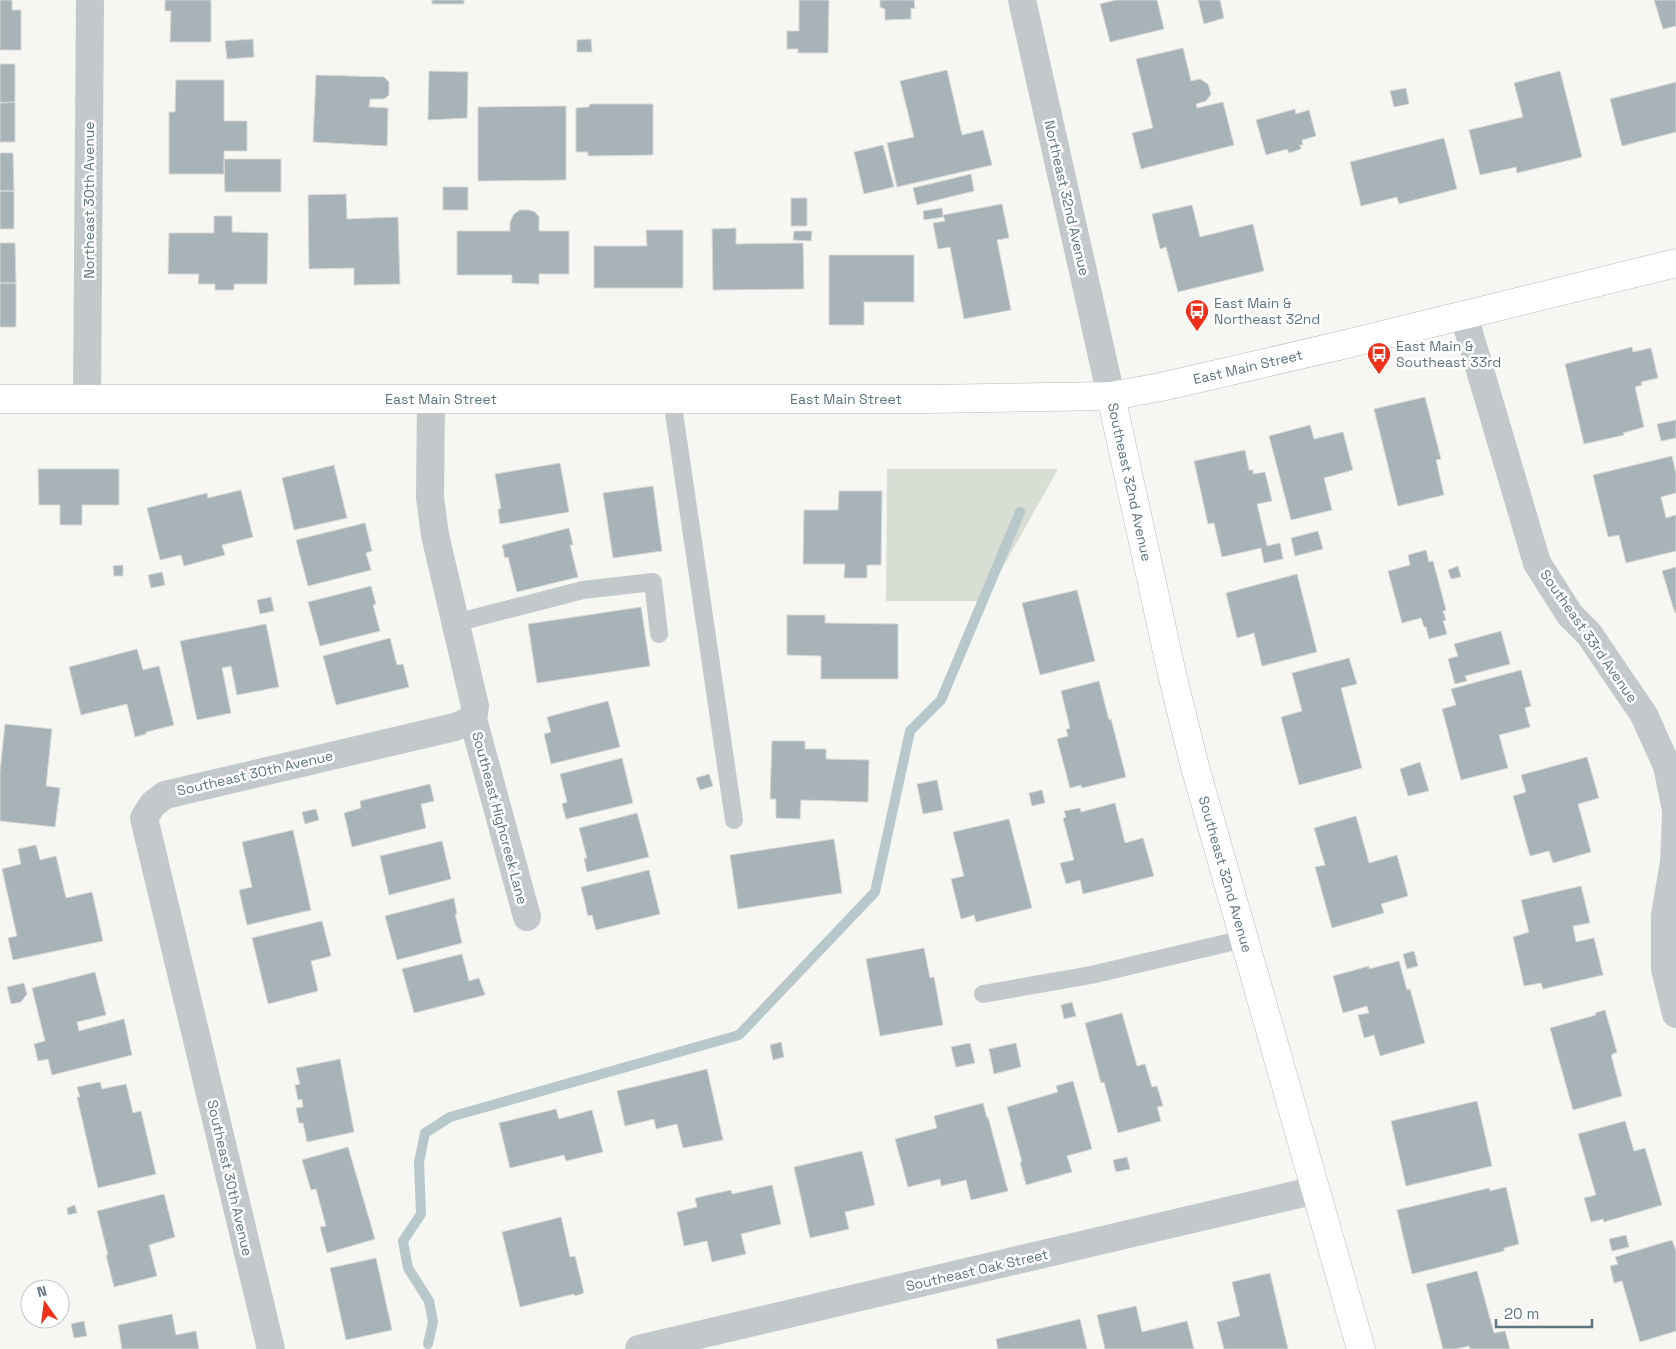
<svg xmlns="http://www.w3.org/2000/svg" width="1676" height="1349" font-family="'Space Grotesk',sans-serif">
  <style>
    .green { fill: #d8ded3 }
    .lines { fill: none; stroke-linecap: round; stroke-linejoin: round }
    .stream { stroke: #b8c8ca; stroke-width: 10 }
    .building { fill: #a7b3b7; stroke: #d8d7d5 }
    .secondary-casing { stroke: #b5bcbf; stroke-width: 29 }
    .service { stroke: #c3c8cb; stroke-width: 18 }
    .minor { stroke: #c3c8cb; stroke-width: 28 }
    .secondary { stroke: #fff; stroke-width: 28 }
    .labels { text-anchor: middle; stroke-width: 5; stroke-linejoin: round; paint-order: stroke }
    .street-label { font-size: 14px; fill: #5f7680; stroke: #fff }
    .poi-label { font-size: 14px; fill: #5f7680; stroke: #fff; text-anchor: start }
  </style>
  <rect width="100%" height="100%" fill="#f6f6f2"/>
  <path class="green" d="M887 469H1058L984 601H886Z"/>
  <g class="lines">
    <path class="stream" d="M428 1344 433 1322 429 1301 408 1268 403 1241 421 1214 419 1162 425 1133 450 1117 739 1035 875 892 910 731 941 700 1020 512"/>
  </g>
  <path class="building" d="M0 0H12V10H21V50H0Z
    M165 0H211V42H170L171 11H165Z
    M432 0H464V4H432Z
    M799 0H829L828 53H798V49H787V31H799Z
    M880 0H914L915 9 911 8V19L885 20V9L880 7Z
    M1116 0H1157L1164 29 1110 42 1100 4Z
    M1198 0H1220L1224 18 1204 24Z
    M1654 0H1676V26L1663 29Z
    M253 39 254 57 227 59 225 41Z
    M591 39 592 52H577V40Z
    M1183 48 1191 81 1200 79 1208 84 1211 94 1206 101 1196 104 1197 108 1223 102 1234 145 1141 169 1132 133 1153 128 1136 59Z
    M0 64H15V102L0 103Z
    M947 70 962 135 983 130 992 165 897 187 887 143 914 137 900 81Z
    M429 71 468 72 467 118 428 120Z
    M1560 71 1582 157 1517 173 1516 167 1480 175 1469 130 1523 117 1514 83Z
    M316 75 384 77 389 82V95L384 99H370L369 107 388 108 387 146 313 142Z
    M176 80H224V121H247V151H224V174H169V112H175Z
    M1676 82V132L1622 146 1610 99Z
    M1406 88 1409 104 1394 107 1390 91Z
    M15 102V142H0V103Z
    M590 104H653V155L588 156V152H576V108L589 107Z
    M566 106V180L478 181V107Z
    M1295 109 1296 114 1309 110 1316 136 1302 140 1303 145H1300L1301 149 1289 153 1287 149 1266 155 1256 120Z
    M1444 138 1457 189 1399 204 1397 197 1361 206 1350 162Z
    M883 145 894 187 864 194 854 152Z
    M0 153H13L14 191H0Z
    M224 159H281V192H225Z
    M971 174 974 191 917 205 913 188Z
    M443 187H468V210H443Z
    M0 191H14V229H0Z
    M346 194 347 219 398 217 400 284 354 285V268L309 269 308 195Z
    M791 198H807V226H791Z
    M1002 204 1009 238 997 240 1011 310 964 319 950 247 938 249 933 223 945 221 943 215Z
    M1192 205 1200 237 1253 224 1264 271 1178 292 1166 247 1160 249 1152 214Z
    M942 208 943 217 924 220 923 211Z
    M520 210H529L535 212 539 217V231H569V274H539V284L512 283V275H457V231H510V222L514 214Z
    M214 216H232V232L268 233 267 284H234V290H215V284H198L199 274H168L169 233H214Z
    M736 228V244L803 243 804 289 713 290 712 229Z
    M646 230H683V288H594V246H647Z
    M794 231H812L811 241 793 240Z
    M0 243H15L16 283H0Z
    M829 255H914V302H864V325H829Z
    M0 283H16V327H0Z
    M1632 347 1633 352 1651 348 1658 378 1641 382 1642 385 1635 387 1644 427 1623 433 1624 435 1584 444 1565 364Z
    M1425 397 1441 459 1436 460 1444 495 1398 506 1374 409Z
    M1676 420V438L1661 441 1657 424Z
    M1310 425 1314 439 1343 432 1353 470 1324 478 1332 510 1291 520 1269 436Z
    M1245 450 1249 470H1253V474L1265 472 1272 501 1257 504 1267 546 1280 543 1283 559 1264 563 1261 548 1222 557 1214 523 1208 524 1194 461Z
    M1672 456 1676 474V493L1661 497 1666 518 1676 515V551L1626 563 1619 535 1608 537 1593 475Z
    M560 463 569 512 500 524 498 509H501L495 474Z
    M334 465 347 518 294 530 282 478Z
    M38 469H119V505H82V525H60V505H39Z
    M653 486 662 551 613 558 603 493Z
    M241 490 253 537 222 545 225 555 184 566 181 555 160 560 147 508 207 493 208 498Z
    M839 491H882L881 565H867V578H844L845 564H803L804 510H838Z
    M365 523 372 551 366 553 371 570 308 586 296 540Z
    M569 528 573 545H570L578 577 517 592 508 557 505 558 502 545Z
    M1318 531 1323 549 1295 556 1291 538Z
    M1426 550 1429 562 1433 561 1446 610 1443 611 1446 620 1443 621 1447 634 1429 639 1426 627H1424L1421 618 1402 623 1388 571 1410 565 1408 555Z
    M123 565V576H114L113 566Z
    M1458 566 1461 577 1451 579 1448 570Z
    M1676 567V613H1675L1662 571Z
    M162 572 165 585 151 588 148 575Z
    M1297 574 1317 652 1262 666 1254 633 1237 638 1226 593Z
    M371 586 376 604 373 605 380 631 320 646 308 602Z
    M1077 590 1095 661 1040 675 1022 603Z
    M271 597 274 611 260 614 257 600Z
    M641 607 650 666 537 683 528 624Z
    M787 615H825V623L898 624V679H821V656L787 655Z
    M266 624 279 687 237 695 231 666 222 668 231 713 197 720 180 641Z
    M1501 631 1510 664 1465 676 1467 681 1455 684 1448 659 1458 656 1454 644Z
    M390 638 397 665 403 664 409 687 336 705 323 656Z
    M137 649 143 670 159 666 174 725 146 732V734L135 737 127 704 81 715 69 667Z
    M1349 658 1357 684 1341 688 1362 768 1299 785 1281 717 1302 711 1292 673Z
    M1521 670 1531 706 1525 708 1530 727 1499 735 1508 768 1461 780 1442 709 1456 705 1451 689Z
    M1099 681 1109 720 1111 719 1126 777 1082 788 1081 785 1070 788 1057 739 1068 736 1066 730 1070 728 1061 691Z
    M608 701 620 747 551 764 544 734 551 732 547 717Z
    M5 724 52 729 46 786 60 788 55 827 0 821V772Z
    M772 741H805V749H826V759L869 760 868 802 801 800 800 819 776 818V799H770Z
    M1587 757 1599 798 1578 804 1591 852 1553 863 1549 851 1530 856 1513 796 1526 792 1521 775Z
    M622 758 633 803 566 819 562 804 567 802 560 774Z
    M1420 762 1429 791 1408 796 1400 769Z
    M709 774 713 786 700 790 696 778Z
    M937 780 943 810 923 814 917 784Z
    M430 784 434 801 421 804 426 828 352 847 344 813 361 808 360 801Z
    M1042 790 1045 803 1032 806 1029 793Z
    M1115 803 1125 843 1143 838 1154 876 1083 894 1080 880 1066 884 1060 863 1074 860 1063 818 1066 817 1064 811 1080 808 1081 812Z
    M316 809 319 820 305 824 302 812Z
    M637 813 649 857 587 872 584 858H587L579 828Z
    M1356 816 1369 863 1397 855 1408 896 1381 904 1384 913 1332 928 1315 867 1325 865 1314 828Z
    M1009 819 1032 908 976 922 974 915 961 919 951 879 964 876 953 832Z
    M293 830 311 910 247 925 239 890 252 887 242 842Z
    M834 839 842 893 738 909 730 855Z
    M442 841 451 879 389 895 380 856Z
    M36 845 40 860 56 856 66 898 92 892 103 941 13 960 8 938 17 936 2 869 21 864 18 849Z
    M649 870 660 914 596 930 592 915 588 916 581 887Z
    M1581 886 1590 923 1573 926 1576 942 1594 938 1603 975 1543 989 1541 983 1524 986 1513 937 1529 932 1521 900Z
    M454 898 457 914H455L462 943 397 960 385 916Z
    M322 921 331 956 311 961 318 991 268 1004 252 938Z
    M924 948 930 978 934 977 943 1025 880 1036 866 959Z
    M1414 951 1418 966 1407 969 1403 954Z
    M462 954 469 981 479 978 485 995 414 1013 402 969Z
    M1399 961 1407 990 1410 989 1425 1043 1380 1056 1374 1035 1364 1038 1358 1015 1369 1013 1367 1006 1343 1013 1333 976 1369 966V969Z
    M95 972 106 1015 77 1022 79 1031 124 1019 132 1055 52 1075 48 1059 38 1061 34 1044 45 1041 32 988Z
    M24 983 27 994 21 1002 11 1004 7 987Z
    M1072 1002 1076 1016 1064 1019 1061 1005Z
    M1605 1010 1617 1052 1611 1055 1622 1096 1573 1110 1550 1028 1596 1015 1595 1013Z
    M1122 1013 1137 1066 1145 1064 1152 1087 1157 1086 1163 1106 1157 1107 1161 1121 1118 1133 1104 1082 1101 1083 1085 1023Z
    M781 1042 784 1057 773 1060 770 1045Z
    M970 1043 975 1063 956 1067 951 1047Z
    M1016 1043 1021 1067 994 1074 989 1049Z
    M340 1059 354 1132 307 1142 303 1123H299L296 1108 303 1107 302 1099 298 1100 295 1085 300 1084 296 1068Z
    M707 1069 723 1140 683 1148 677 1124 656 1129 654 1119 625 1126 617 1091Z
    M1073 1081 1092 1149 1067 1156 1072 1172 1026 1185 1020 1162H1022L1007 1107 1058 1092 1056 1086Z
    M100 1082 102 1089 126 1084 133 1113 141 1111 156 1174 98 1188 77 1097H80L77 1087Z
    M1477 1101 1492 1166 1406 1186 1391 1121Z
    M983 1103 987 1118 988 1117 1008 1191 971 1200 966 1180 941 1186 940 1179 908 1187 895 1139 937 1128 934 1116Z
    M556 1109 559 1119 592 1110 603 1152 566 1161 564 1155 510 1168 499 1123Z
    M1625 1121 1634 1151 1645 1148 1662 1205 1604 1222 1603 1219 1591 1222 1584 1198 1596 1195 1578 1134Z
    M348 1147 375 1239 327 1253 320 1227 326 1226 316 1189 311 1190 302 1160Z
    M862 1151 875 1205 845 1212 849 1229 810 1238 794 1167Z
    M1127 1157 1130 1169 1116 1172 1113 1160Z
    M772 1185 781 1224 741 1234 746 1254 712 1262 707 1241 684 1246 677 1212 697 1207 695 1198 731 1190 732 1194Z
    M1506 1187 1519 1244 1504 1248V1251L1412 1274 1397 1210 1489 1188 1490 1191Z
    M164 1194 175 1237 149 1245 157 1276 114 1287 106 1255H108L97 1211Z
    M75 1205 77 1213 68 1215 67 1208Z
    M561 1217 570 1257 575 1256 584 1293 575 1296 574 1294 520 1307 502 1232Z
    M1626 1235 1629 1247 1612 1251 1609 1239Z
    M1672 1240 1676 1251V1331L1640 1342 1622 1281 1614 1283 1610 1266 1618 1264 1615 1257Z
    M376 1258 392 1330 346 1340 330 1268Z
    M1477 1271 1494 1333 1505 1331 1510 1349H1470L1469 1346 1456 1349H1443L1426 1284Z
    M1270 1273 1288 1349H1224L1217 1322 1240 1316 1232 1282Z
    M1136 1306 1142 1332 1187 1321 1194 1349H1105L1097 1315Z
    M172 1314 176 1335 196 1331 199 1349H122L118 1325Z
    M1080 1319 1087 1349H998L996 1339Z
    M84 1321 87 1336 74 1338 71 1324Z"/>
  <g class="lines">
    <g class="secondary-casing">
      <g id="secondary">
        <path id="s1" d="M1111 396 1172 674 1195 767 1361 1349"/>
        <path id="s2" d="M0 399H928L1111 396 1161 387 1338 346 1676 263"/>
      </g>
    </g>
    <path class="service" d="M672 399 734 820
      M455 623 583 590 653 582 659 634
      M983 994 1091 975 1244 939"/>
    <path class="minor" d="M1022 0 1111 396
      M1464 316 1537 563 1570 615 1589 634 1644 715 1667 766 1676 810
      M87 399 90 0
      M473 719 527 917
      M1676 815 1674 862 1665 915V969L1676 1014
      M271 1349 144 818 153 804 165 795 455 727 473 719 475 706 435 535 430 497 431 399
      M639 1349 1316 1190"/>
    <use href="#secondary" class="secondary"/>
  </g>
  <defs>
    <g id="bus-pin" transform="scale(1.25)"><path d="M0 17L-7.5 6A9.5 9.5 0 1 1 7.5 6Z" fill="#f03019" stroke="#fff"/><path d="M-5-6H5V4H4V6H2V4H-2V6H-4V4H-5ZM-3.5-4V0h7V-4ZM-3.5 1.2v1.5H-2V1.2ZM2 1.2v1.5H3.5V1.2Z" fill="#fff"/></g>
  </defs>
  <g fill-rule="evenodd">
    <use href="#bus-pin" x="1197" y="311"/>
    <use href="#bus-pin" x="1379" y="354"/>
  </g>
  <g class="labels">
    <g class="street-label">
      <text transform="translate(1067 198) rotate(77)" y="5">Northeast 32nd Avenue</text>
      <text transform="translate(89 200) rotate(-90)" y="5">Northeast 30th Avenue</text>
      <text dy="5" stroke="none"><textPath href="#s2" startOffset="1251">East Main Street</textPath></text>
      <text dy="5" stroke="none"><textPath href="#s2" startOffset="441">East Main Street</textPath></text>
      <text dy="5" stroke="none"><textPath href="#s2" startOffset="846">East Main Street</textPath></text>
      <text dy="5" stroke="none"><textPath href="#s1" startOffset="88">Southeast 32nd Avenue</textPath></text>
      <text transform="translate(1589 636) rotate(55)" y="5">Southeast 33rd Avenue</text>
      <text transform="translate(255 773) rotate(-13)" y="5">Southeast 30th Avenue</text>
      <text transform="translate(500 818) rotate(75)" y="5">Southeast Highcreek Lane</text>
      <text dy="5" stroke="none"><textPath href="#s1" startOffset="492">Southeast 32nd Avenue</textPath></text>
      <text transform="translate(230 1178) rotate(77)" y="5">Southeast 30th Avenue</text>
      <text transform="translate(977 1270) rotate(-13)" y="5">Southeast Oak Street</text>
    </g>
    <g class="poi-label">
      <text x="1214" y="308">East Main &amp;<tspan x="1214" dy="16">Northeast 32nd</tspan></text>
      <text x="1396" y="351">East Main &amp;<tspan x="1396" dy="16">Southeast 33rd</tspan></text>
    </g>
  </g>
  <g transform="translate(45 1304) rotate(346)"><circle r="24" fill="#ffffff" stroke="#bfc8cc"/>
  <path d="M0-4L9 19L0 12L-9 19Z" fill="#f03019"/>
  <text y="-8" font-size="14" font-weight="bold" text-anchor="middle" fill="#5f7680">N</text>
  </g>
  <path d="M1496 1319v8h96v-8" fill="none" stroke="#5f7680" stroke-width="2.5"/>
  <text x="1504" y="1319" font-size="15" fill="#5f7680" stroke="#ffffff" stroke-width="4" paint-order="stroke">20 m</text>
</svg>
